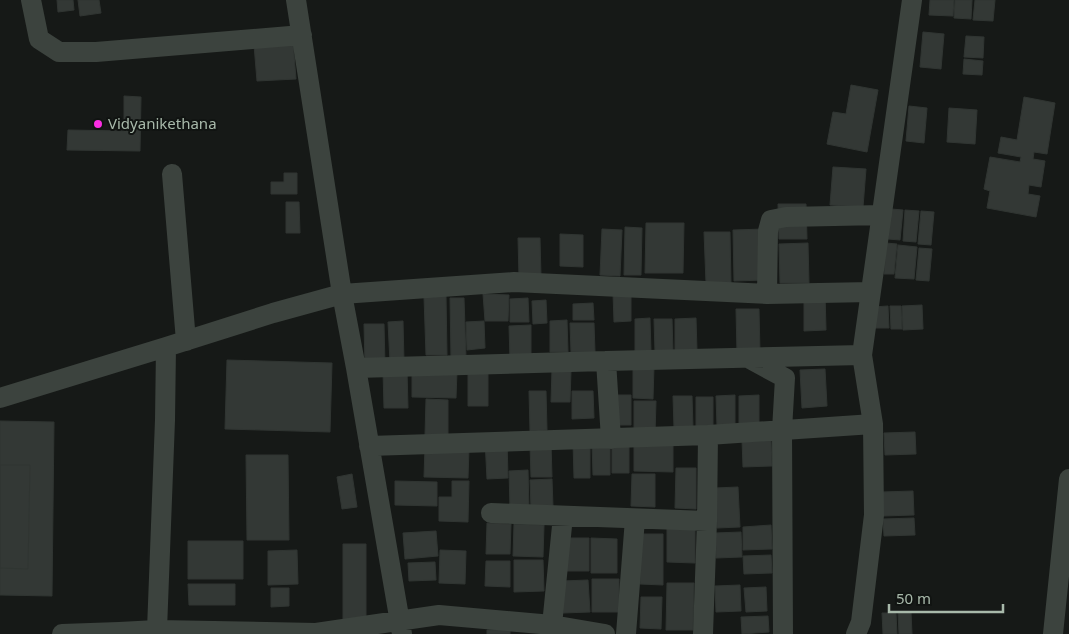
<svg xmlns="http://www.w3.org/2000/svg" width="1069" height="634" font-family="'Noto Sans',sans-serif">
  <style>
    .building { fill: #333835; stroke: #303532 }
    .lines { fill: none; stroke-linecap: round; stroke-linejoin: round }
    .minor { stroke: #3c433e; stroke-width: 20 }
    .poi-dot { fill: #fa2de2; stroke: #111412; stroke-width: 2 }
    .labels { text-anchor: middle; stroke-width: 4; stroke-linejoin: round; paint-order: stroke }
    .poi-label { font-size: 15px; fill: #a8b9aa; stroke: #111412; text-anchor: start }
  </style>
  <rect width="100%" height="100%" fill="#161917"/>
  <path class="building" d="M57 0H73L74 10 58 12Z
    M78 0H99L101 13 80 16Z
    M930 0H954L953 16 929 15Z
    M955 0H972L971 19 954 18Z
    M975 0H995L993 21 973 20Z
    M923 32 944 34 941 69 920 67Z
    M966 36 984 37 983 58 964 57Z
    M293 42 296 79 257 81 254 45Z
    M964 59 983 61 982 75 963 74Z
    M851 85 878 90 867 152 827 144 833 112 846 114Z
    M124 96 141 97 140 151 67 150 68 130 124 131Z
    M1024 97 1055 103 1047 154 1034 152 1033 159 1045 161 1041 187 1029 185 1028 194 1040 196 1036 217 987 208 990 191 984 189 990 157 1020 162 1021 157 998 153 1001 137 1017 140Z
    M909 106 927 108 924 143 906 141Z
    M949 108 977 110 975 144 947 142Z
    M833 167 866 169 863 207 830 205Z
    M284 173H297V194H271V182H284Z
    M286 202H299L300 233H286Z
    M778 204H806L807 239H779Z
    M891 209 903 210 900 240 888 239Z
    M905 210 919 211 916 242 903 241Z
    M921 211 934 212 931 245 918 244Z
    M646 223H684L683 273H645Z
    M625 227 642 228 641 275H624Z
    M602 229 622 230 620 276 600 275Z
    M764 229 765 280 734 281 733 230Z
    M704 232H730L731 283H706Z
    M560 234 583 235V267L560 266Z
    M518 238H540L541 276 519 277Z
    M808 243 809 283H780L779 244Z
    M886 243 897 244 894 274H884Z
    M898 245 917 247 914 279 895 278Z
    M919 248 932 249 929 281 916 280Z
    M631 292V321L614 322 613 293Z
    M825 293 826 330 804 331V294Z
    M483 294 509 295 508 321H485Z
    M446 296 447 355H426L424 297Z
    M450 298H464L466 358H451Z
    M528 298 529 322H510V299Z
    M546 300 547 323 533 324 532 301Z
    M593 303 594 320H573V304Z
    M922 305 923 329 903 330 902 306Z
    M888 306 889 328H874L873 307Z
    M890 306H901L902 329H891Z
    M736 309H759L760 353H737Z
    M650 318 651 352H635V319Z
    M696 318 697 351H675V319Z
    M654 319H672L673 352H655Z
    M567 320 568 352H550V321Z
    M403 321 404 362H390L388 322Z
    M484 321 485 348 467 350 466 322Z
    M570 323H594L595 352H571Z
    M364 324H384L385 365H365Z
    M531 325V359L510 360 509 326Z
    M227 360 332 363 330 432 225 429Z
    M633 366H654L653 399 633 398Z
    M552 369 571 370 570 402H551Z
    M825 369 827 406 802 408 800 370Z
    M407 370 408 408H384L383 371Z
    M412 370 457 371 456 398 412 397Z
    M468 370H488V406H468Z
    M529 391H546L547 430 530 431Z
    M572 391H593L594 418 572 419Z
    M613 395H631V425H613Z
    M735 395V426H717L716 396Z
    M759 395V428H739V396Z
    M673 396H692L693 428H674Z
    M696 397H713V427H696Z
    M426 399 448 400V436L425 435Z
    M634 401H656L655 434H634Z
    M0 421 54 422 52 596 0 595Z
    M915 432 916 454 885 455 884 433Z
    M634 438H673V472L634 471Z
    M507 439 508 478 487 479 485 440Z
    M771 439 772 466 743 467 742 440Z
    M573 442H590V478H574Z
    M612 442H629V473H612Z
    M592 443H610V475H593Z
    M551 444 552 477H531L530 445Z
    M425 447 469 448 468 478 424 477Z
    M246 455H288L289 540H247Z
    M0 465H30L28 569 0 568Z
    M676 468H696V509L675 508Z
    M528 470 529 508H510L509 471Z
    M352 474 357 507 342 509 337 477Z
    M632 474H655V507L631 506Z
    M552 479 553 507 531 508 530 480Z
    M395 481 437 482V506L395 505Z
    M452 481H469L468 522 439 521V497H452Z
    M738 487 740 527 717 528 715 488Z
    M913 491 914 515 883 516 882 492Z
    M667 518H695V563L667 562Z
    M914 518 915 535 884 536 883 519Z
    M487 523 511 524 510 554H486Z
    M514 524 544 525 543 557 513 556Z
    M771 525 772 549 743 550V527Z
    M436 531 438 556 405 559 403 533Z
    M741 532 742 557 716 558 715 533Z
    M641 534H663V585L640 584Z
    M561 538H589V571H561Z
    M591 538 617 539V573H591Z
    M188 541H243V579H188Z
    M343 544H366V620H343Z
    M297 550 298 584 268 585V551Z
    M440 550 466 551 465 584 439 583Z
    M771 555 772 573 744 574 743 556Z
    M514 560H543L544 591 514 592Z
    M486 561H510V587L485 586Z
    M435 562 436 580 409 581 408 563Z
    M592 579H619V612H592Z
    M588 580 590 612 563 613 562 581Z
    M667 583H694L693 630H666Z
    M188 584H235V605H189Z
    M740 585 741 611 716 612 715 586Z
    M766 587 767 611 746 612 744 588Z
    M271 588H289V606L271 607Z
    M641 597H662L661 629 640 628Z
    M898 612H911L912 634H899Z
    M882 613H896L897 634H883Z
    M768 616 769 632 742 634 741 617Z
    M510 629V634H487V630Z"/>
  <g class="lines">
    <path class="minor" d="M31 0 39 39 59 52H96L302 35
      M296 0 342 294 356 368 402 634
      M172 174 186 341
      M767 294 768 231 771 220 786 217 882 215
      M750 359 785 378 782 430 783 634
      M606 361 611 439
      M356 368 606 361 862 355
      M0 398 166 347 273 313 342 294 514 282 767 294 871 292
      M369 446 708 435 873 424
      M491 513 707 521
      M157 630 165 420 166 347
      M62 634 119 632 157 630 316 633 439 615 552 625 605 634
      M552 634V625L563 516
      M626 634 635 519
      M703 634 707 521 708 435
      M856 634 861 622 874 515 873 424 862 355 912 0
      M1053 634 1069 479"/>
  </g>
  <circle class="poi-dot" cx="98" cy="124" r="5"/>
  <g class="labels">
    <g class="poi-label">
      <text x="108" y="129">Vidyanikethana</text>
    </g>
  </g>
  <path d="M889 604v8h114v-8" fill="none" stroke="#a8b9aa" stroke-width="2.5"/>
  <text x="896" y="604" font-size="15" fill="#a8b9aa" stroke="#111412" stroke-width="4" paint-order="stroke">50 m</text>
</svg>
